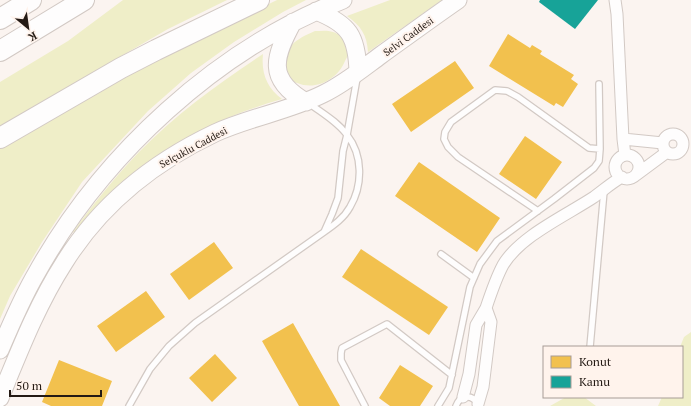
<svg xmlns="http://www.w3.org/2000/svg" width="691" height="406" font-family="'PT Serif',serif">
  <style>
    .green { fill: #efeec8 }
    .homes { fill: #f2c14e }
    .public { fill: #17a398 }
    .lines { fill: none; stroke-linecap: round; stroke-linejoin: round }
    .service-casing { stroke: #d2c9c4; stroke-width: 8 }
    .minor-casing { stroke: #d2c9c4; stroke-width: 13 }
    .primary-casing { stroke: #d2c9c4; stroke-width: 19 }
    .motorway-casing { stroke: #d2c9c4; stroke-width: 22 }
    .service { stroke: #fefdfd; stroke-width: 5.5 }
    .minor { stroke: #fefdfd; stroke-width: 11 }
    .primary { stroke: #fefdfd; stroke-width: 17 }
    .motorway { stroke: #fefdfd; stroke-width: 20 }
    .labels { text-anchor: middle; stroke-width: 4; stroke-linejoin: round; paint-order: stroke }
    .street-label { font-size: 10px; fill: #241a14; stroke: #fff3ec }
  </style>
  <rect width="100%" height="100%" fill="#fbf4f0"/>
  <path class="green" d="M123 0H227L168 29 0 126V82L68 41Z
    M277 0H306L283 12 234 42 191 73 148 111 82 182 42 242 10 296 0 319V143L21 131 226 25Z
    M390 0H442L368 52C367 35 361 26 347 16Z
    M315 31C321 31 327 30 333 32 339 34 344 38 345 44 346 47 348 50 348 53 348 56 346 59 345 61 338 79 316 91 297 83 291 81 288 77 286 70 279 49 298 38 315 31Z
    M263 54C261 73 267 88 282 99 196 124 131 163 75 233L73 232C93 204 115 177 139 152 176 114 219 83 263 54Z
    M691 332V406H658L662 397H682V347H680L684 337Z
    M566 397H584L596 406H550Z"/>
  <path class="homes" d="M508 34 530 48 532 45 542 51 540 54 574 75 571 79 578 84 563 107 556 103 554 106 489 66Z
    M455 61 474 88 411 132 392 104Z
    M525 136 562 162 536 199 499 174Z
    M419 162 500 218 477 252 395 196Z
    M214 242 233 268 189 300 170 274Z
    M361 249 448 307 429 335 342 277Z
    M146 291 165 317 116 352 97 326Z
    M293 323 340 406H299L262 341Z
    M215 354 237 378 212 402 189 378Z
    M59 360 112 381 102 406H51L42 402Z
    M400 365 433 386 420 406H390L379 398Z"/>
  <path class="public" d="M540 0H598L575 29 539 2Z"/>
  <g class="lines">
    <g class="service-casing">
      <path id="service" d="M310 104C322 113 338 122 347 135 363 155 363 185 350 207 344 218 334 225 324 232L332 214 338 198 343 151 347 135 357 78
        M538 211 458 157 448 147 444 139 445 132 451 122 495 90 507 91 518 97 589 148 600 149
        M441 254 474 278
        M590 347 604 191
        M129 406 150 369 169 346 195 323 324 232
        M365 406 341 360V353L342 348 387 324 452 375
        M438 406 449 388 470 287 480 264 497 241 554 199 594 168 599 161 600 149 599 84
        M456 406C460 395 472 394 478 404"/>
    </g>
    <g class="minor-casing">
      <path id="minor" d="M615 0 617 14 623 139 625 155
        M663 144a10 10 0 1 1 20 0a10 10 0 1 1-20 0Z
        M623 139 663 143
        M615 167a12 12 0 1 1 24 0a12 12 0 1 1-24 0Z
        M636 175 667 152
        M486 308C491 293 496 278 503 265 520 236 567 215 594 197 604 190 611 183 622 177
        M463 397 469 374 476 325 486 308 491 322 483 387 478 404"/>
    </g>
    <g class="primary-casing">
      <path id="primary" d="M316 11C349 24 357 36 358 72
        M293 22C274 57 266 79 306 102
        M0 350C11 324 22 298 36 274 102 155 217 49 343 0
        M0 398C19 352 37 305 64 263 100 205 154 162 215 133 250 117 289 111 323 94 344 84 362 69 381 55 406 37 432 18 458 0"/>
    </g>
    <g class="motorway-casing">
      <path id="motorway" d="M0 19 31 0
        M0 51 84 0
        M0 138 121 68 156 50 259 0"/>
    </g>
    <use href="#service" class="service"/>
    <use href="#minor" class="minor"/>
    <use href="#primary" class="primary"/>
    <use href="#motorway" class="motorway"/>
  </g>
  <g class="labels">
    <g class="street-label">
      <text transform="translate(408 36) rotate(-36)" y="4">Selvi Caddesi</text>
      <text transform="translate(193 147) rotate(-28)" y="4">Selçuklu Caddesi</text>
    </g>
  </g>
  <rect x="543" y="346" width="140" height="52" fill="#fff3ec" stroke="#a79c96"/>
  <rect x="551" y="356" width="20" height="12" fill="#f2c14e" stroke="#a79c96"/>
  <text x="579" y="366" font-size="12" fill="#241a14">Konut</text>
  <rect x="551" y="376" width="20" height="12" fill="#17a398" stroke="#a79c96"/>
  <text x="579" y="386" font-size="12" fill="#241a14">Kamu</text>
  <g transform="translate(28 28) rotate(151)" stroke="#fff3ec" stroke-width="3" paint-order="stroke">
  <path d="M0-3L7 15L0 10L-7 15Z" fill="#241a14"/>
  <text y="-6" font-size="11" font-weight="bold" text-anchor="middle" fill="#241a14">K</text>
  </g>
  <path d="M10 390v6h91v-6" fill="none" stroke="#241a14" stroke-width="2"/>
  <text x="16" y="390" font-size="12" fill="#241a14" stroke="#fff3ec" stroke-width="3" paint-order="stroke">50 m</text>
</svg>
